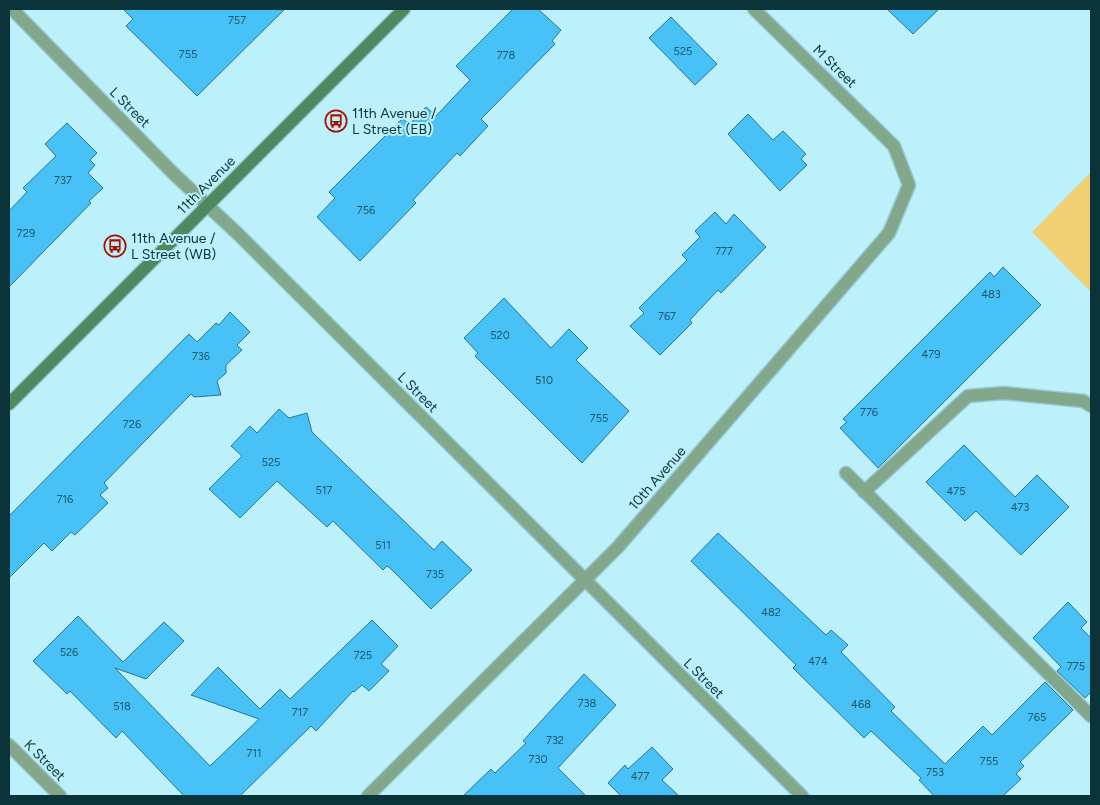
<svg xmlns="http://www.w3.org/2000/svg" width="1100" height="805" font-family="Figtree,sans-serif">
  <style>
    .green { fill: #efd075 }
    .building { fill: #48c1f6; stroke: #297698 }
    .lines { fill: none; stroke-linecap: round; stroke-linejoin: round }
    .lane-casing { stroke: #98cad4; stroke-width: 15 }
    .street-casing { stroke: #98cad4; stroke-width: 15 }
    .secondary-casing { stroke: #98cad4; stroke-width: 15 }
    .lane { stroke: #82a78a; stroke-width: 12 }
    .street { stroke: #82a78a; stroke-width: 12 }
    .secondary { stroke: #4f885e; stroke-width: 12 }
    .labels { text-anchor: middle; stroke-width: 4; stroke-linejoin: round; paint-order: stroke }
    .number-label { font-size: 11px; fill: #1a5669 }
    .street-label { font-size: 14px; fill: #0a333a; stroke: #bcf0fa }
    .poi-label { font-size: 14px; fill: #0a333a; stroke: #bcf0fa; text-anchor: start }
  </style>
  <rect width="100%" height="100%" fill="#bcf0fa"/>
  <path class="green" d="M1091 172V292L1032 232Z"/>
  <path class="building" d="M123 9H285L197 96 126 26 133 19Z
    M513 9H538L561 30 552 41 555 44 481 119 488 126 460 156 457 153 413 200 416 203 360 261 317 217 335 198 329 192 403 118 409 125 426 107 436 116 470 80 456 66Z
    M887 9H939L913 34Z
    M671 17 717 64 695 85 649 38Z
    M748 114 773 140 783 131 806 154 801 159 807 165 780 191 728 134Z
    M67 123 97 153 90 160 95 165 88 173 103 188 89 201 91 203 9 287V211L27 192 23 188 56 156 45 144Z
    M715 212 726 224 734 214 766 247 721 293 718 290 690 320 692 323 660 355 630 326 644 313 639 308 687 260 682 255 700 237 695 231Z
    M1003 267 1041 305 878 468 840 428 847 422 843 419 990 272 994 277Z
    M504 298 551 348 569 329 588 348 576 360 629 411 582 463 475 356 478 353 464 338Z
    M230 312 250 332 237 345 242 350 226 365V373L217 381 221 395 194 397 191 394 104 483 108 488 100 495 108 503 75 535 71 532 52 551 44 543 9 578V516L189 334 197 342 216 323 219 325Z
    M279 409 289 418 307 413 312 432 434 550 442 541 472 570 431 609 390 568 387 566 383 570 333 521 327 527 277 481 240 518 209 489 242 456 231 446 250 426 257 433Z
    M964 445 1015 497 1037 475 1069 507 1021 555 976 511 965 521 926 482Z
    M718 533 826 635 831 630 848 645 841 652 895 707 891 711 945 764 983 726 992 735 1045 682 1073 710 1020 762 1024 766 1016 774 1021 779 1003 796H934L919 780 921 778 871 731 864 738 793 668 796 665 691 561Z
    M1068 602 1087 622 1081 628 1091 638V692L1085 698 1057 671 1061 667 1033 638Z
    M78 616 123 662 164 622 184 641 146 679 115 668 210 766 259 719 191 695 218 667 260 709 280 689 290 699 372 620 398 646 381 664 389 671 369 691 362 685 354 692 353 691 316 731 311 726 240 796H184L122 731 116 738 70 691 67 694 33 661Z
    M584 674 616 705 558 768 586 796H463L491 769 495 773 526 743 523 741Z
    M652 747 673 769 662 780 679 796H621L608 783 625 765 628 769Z"/>
  <g class="lines">
    <g class="lane-casing">
      <path id="lane" d="M846 473 1091 716
        M864 492 968 396 1004 393 1083 401"/>
    </g>
    <g class="street-casing">
      <path id="street" d="M12 9 174 174 238 234 802 796
        M1083 401 1091 406
        M9 745 60 796
        M368 796 618 547 889 233 909 185 894 146 754 9"/>
    </g>
    <g class="secondary-casing">
      <path id="secondary" d="M9 404 404 9"/>
    </g>
    <use href="#lane" class="lane"/>
    <use href="#street" class="street"/>
    <use href="#secondary" class="secondary"/>
  </g>
  <defs>
    <g id="bus-ring" transform="scale(1.125)"><circle r="9.5" fill="#bcf0fa" stroke="#a51200" stroke-width="1.5"/><path d="M-5-6H5V4H4V6H2V4H-2V6H-4V4H-5ZM-3.5-4V0h7V-4ZM-3.5 1.2v1.5H-2V1.2ZM2 1.2v1.5H3.5V1.2Z" fill="#a51200"/></g>
  </defs>
  <g fill-rule="evenodd">
    <use href="#bus-ring" x="336" y="121"/>
    <use href="#bus-ring" x="115" y="246"/>
  </g>
  <g class="labels">
    <g class="number-label">
      <text x="237" y="24">757</text>
      <text x="683" y="55">525</text>
      <text x="188" y="58">755</text>
      <text x="506" y="59">778</text>
      <text x="63" y="184">737</text>
      <text x="366" y="214">756</text>
      <text x="26" y="237">729</text>
      <text x="724" y="255">777</text>
      <text x="991" y="298">483</text>
      <text x="667" y="320">767</text>
      <text x="500" y="339">520</text>
      <text x="931" y="358">479</text>
      <text x="201" y="360">736</text>
      <text x="544" y="384">510</text>
      <text x="869" y="416">776</text>
      <text x="599" y="422">755</text>
      <text x="132" y="428">726</text>
      <text x="271" y="466">525</text>
      <text x="324" y="494">517</text>
      <text x="956" y="495">475</text>
      <text x="65" y="503">716</text>
      <text x="1020" y="511">473</text>
      <text x="383" y="549">511</text>
      <text x="435" y="578">735</text>
      <text x="771" y="616">482</text>
      <text x="69" y="656">526</text>
      <text x="363" y="659">725</text>
      <text x="818" y="665">474</text>
      <text x="1076" y="670">775</text>
      <text x="587" y="707">738</text>
      <text x="861" y="708">468</text>
      <text x="122" y="710">518</text>
      <text x="300" y="716">717</text>
      <text x="1037" y="721">765</text>
      <text x="555" y="744">732</text>
      <text x="254" y="757">711</text>
      <text x="538" y="763">730</text>
      <text x="989" y="765">755</text>
      <text x="935" y="776">753</text>
      <text x="640" y="780">477</text>
    </g>
    <g class="street-label">
      <text transform="translate(835 66) rotate(44)" y="5">M Street</text>
      <text transform="translate(130 107) rotate(45)" y="5">L Street</text>
      <text transform="translate(206 185) rotate(-45)" y="5">11th Avenue</text>
      <text transform="translate(418 392) rotate(45)" y="5">L Street</text>
      <text transform="translate(657 478) rotate(-49)" y="5">10th Avenue</text>
      <text transform="translate(704 678) rotate(45)" y="5">L Street</text>
      <text transform="translate(45 760) rotate(45)" y="5">K Street</text>
    </g>
    <g class="poi-label">
      <text x="352" y="118">11th Avenue /<tspan x="352" dy="16">L Street (EB)</tspan></text>
      <text x="131" y="243">11th Avenue /<tspan x="131" dy="16">L Street (WB)</tspan></text>
    </g>
  </g>
  <rect width="1100" height="805" fill="none" stroke="#0a333a" stroke-width="20"/>
</svg>
